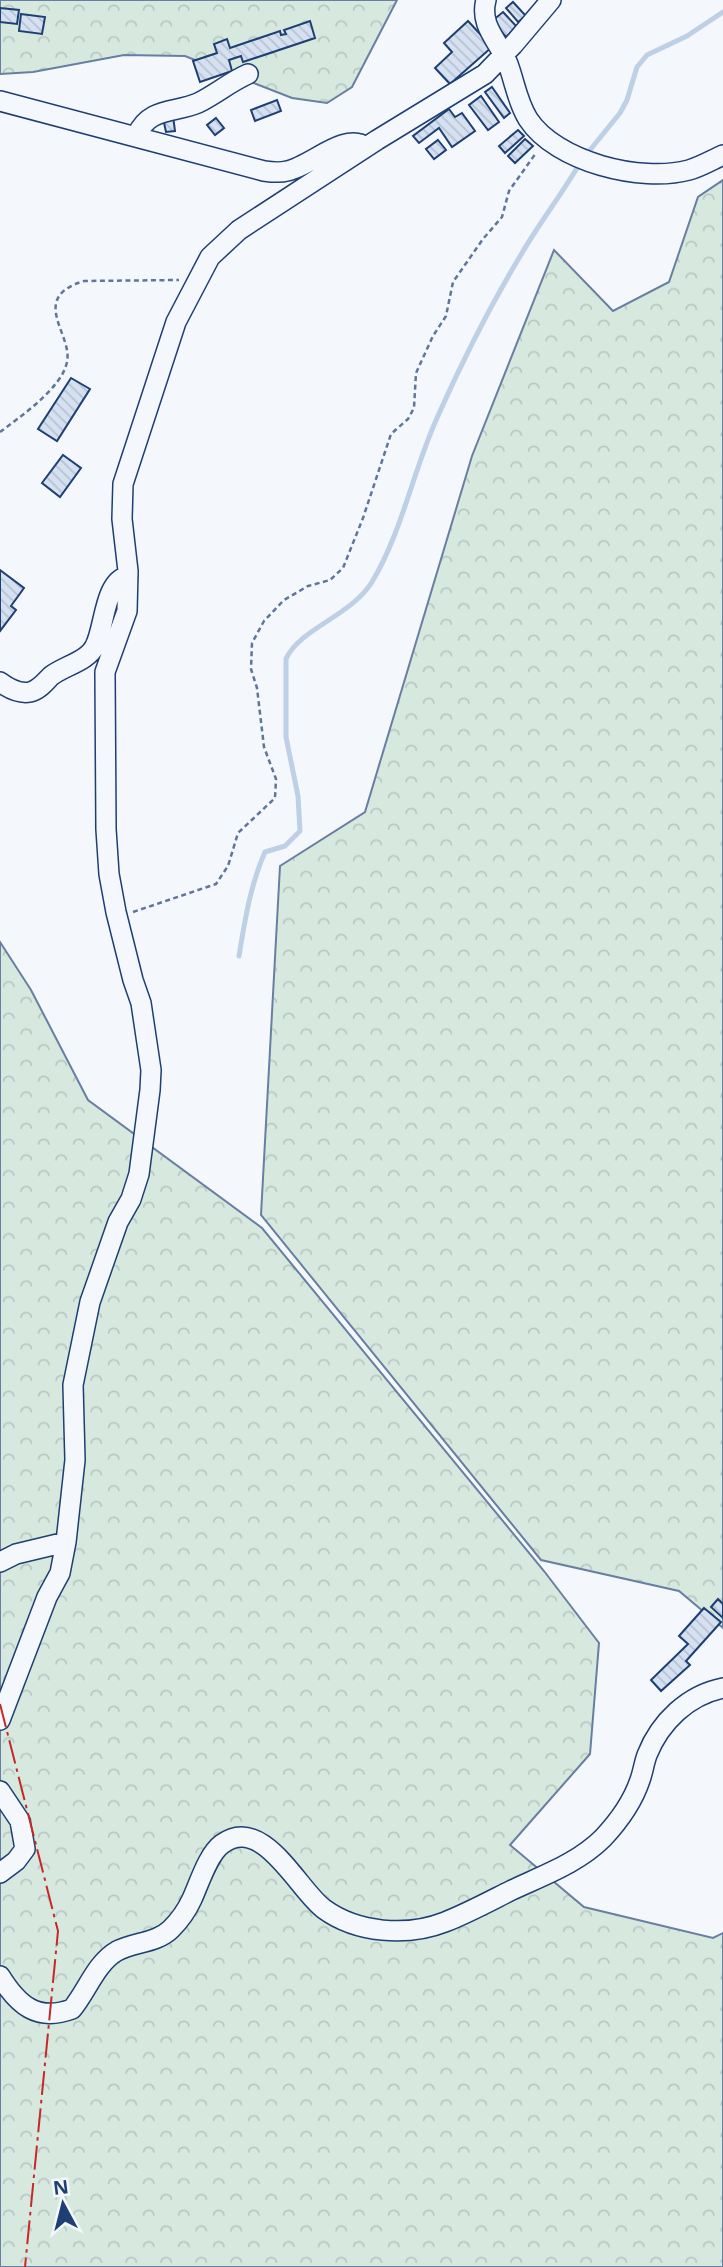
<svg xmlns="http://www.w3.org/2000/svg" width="723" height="2267" font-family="'Open Sans',sans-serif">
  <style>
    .forest { fill: url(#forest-crowns); stroke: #687fa3; stroke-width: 2 }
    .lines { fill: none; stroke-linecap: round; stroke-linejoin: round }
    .stream { stroke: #bed0e5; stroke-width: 5 }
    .building { fill: url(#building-back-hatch); stroke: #1d3f73; stroke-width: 2 }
    .minor-casing { stroke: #1d3f73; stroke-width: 22 }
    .path { stroke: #5e769c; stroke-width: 2.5; stroke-dasharray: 5 3.5; stroke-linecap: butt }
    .minor { stroke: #f4f7fb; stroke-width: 19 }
    .power { stroke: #c62828; stroke-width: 2; stroke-dasharray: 24 5 3.5 5; stroke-linecap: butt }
  </style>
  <defs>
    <pattern id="forest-crowns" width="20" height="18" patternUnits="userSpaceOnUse" patternTransform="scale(1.75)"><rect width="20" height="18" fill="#d7e8df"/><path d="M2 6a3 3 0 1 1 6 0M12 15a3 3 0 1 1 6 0" fill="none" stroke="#b8c8c3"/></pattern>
    <pattern id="building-back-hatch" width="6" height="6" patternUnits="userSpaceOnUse" patternTransform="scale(1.75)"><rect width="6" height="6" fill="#d5e0f0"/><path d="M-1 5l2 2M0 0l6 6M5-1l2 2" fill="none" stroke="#b6c1d1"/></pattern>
  </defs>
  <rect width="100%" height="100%" fill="#f4f7fb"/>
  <path class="forest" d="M0 0H397L352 87 327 103 292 98 185 56 124 55 33 72 0 74Z
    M723 180V1628L679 1591 541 1560 261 1215 280 866 365 812 472 456 554 250 613 311 669 282 698 197Z
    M0 942 31 990 88 1100 262 1228 544 1571 599 1643 590 1754 510 1845 584 1907 713 1938 723 1933V2267H0Z"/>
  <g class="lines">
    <path class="stream" d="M586 155 620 113 627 100 637 67 647 55 687 36 723 12
      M239 956C245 920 250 886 265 852L285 846 300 831 298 796 286 737V659C299 629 351 616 372 582 402 532 413 471 437 418 462 362 490 306 522 253 540 222 562 194 580 163"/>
  </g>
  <path class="building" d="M513 2 526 16 518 22 506 8Z
    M0 8 19 10 17 24 0 22Z
    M503 12 517 27 506 37 492 21Z
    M21 14 45 17 42 34 19 31Z
    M310 21 315 38 243 62 241 56 229 60 232 71 200 82 193 61 217 53 214 44 227 39 230 48 280 31 281 35 286 34 284 30Z
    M468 21 492 47 450 84 435 68 452 52 444 43Z
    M492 87 510 113 504 118 485 92Z
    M481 96 499 122 488 130 469 105Z
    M277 100 281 111 255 121 251 110Z
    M449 109 455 117 462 113 475 131 452 147 439 128 419 143 413 136Z
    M173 116 175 131 166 132 163 118Z
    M216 118 224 128 215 135 207 125Z
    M518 130 524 136 505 153 499 146Z
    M525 139 533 146 515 163 508 156Z
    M438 140 446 150 434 159 426 149Z
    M71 378 90 389 57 441 38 429Z
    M63 455 81 468 60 497 42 483Z
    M0 570 24 588 11 606 16 610 0 631Z
    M718 1599 723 1604V1618L711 1607Z
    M704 1608 721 1622 686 1661 690 1665 661 1691 651 1680 688 1644 679 1636Z"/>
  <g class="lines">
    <g class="minor-casing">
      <path id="minor" d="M486 0C479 26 499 41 508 64 515 83 517 101 528 119 556 162 641 183 689 170 700 167 712 160 723 155
        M0 101 264 171C271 172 280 173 287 171 310 167 345 131 366 147
        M137 135C149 107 175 113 198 103 216 94 230 82 248 74
        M0 682C8 688 19 694 30 692 39 690 45 682 51 676 64 666 88 661 95 646 105 627 104 581 128 576
        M0 1562 16 1554 66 1542
        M0 1720 47 1597 60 1573 66 1542 75 1460 73 1385 90 1302 118 1222 131 1199 139 1174 150 1090 151 1070 141 1003 133 980 116 912 109 874 106 829 105 672 127 611 128 571 122 519 123 484 176 322 210 257 239 230 377 140 485 74 513 45 551 0
        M0 1791 20 1821 25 1849 16 1861 0 1873
        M0 1976C18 2005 37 2022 72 2009 87 1991 96 1963 117 1951 134 1942 157 1943 171 1929 179 1921 187 1910 192 1899 199 1884 208 1854 222 1844 263 1814 298 1890 324 1909 357 1933 407 1937 445 1922 468 1913 490 1901 512 1890 544 1875 578 1863 603 1838 618 1822 633 1801 640 1780 643 1772 644 1763 647 1755 660 1722 688 1695 723 1688"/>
    </g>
    <path class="path" d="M0 432C20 417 62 388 67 362 73 334 28 298 84 281L179 280
      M133 912 216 884 228 866 238 833 275 798 276 779 264 747 257 688 251 669 252 643 264 621 284 600 308 586 330 580 343 568 363 518 391 434 408 419 414 408 416 373 433 336 446 316 453 282 483 239 502 217 509 191 536 153"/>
    <use href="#minor" class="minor"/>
    <path class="power" d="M0 1704 58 1931 25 2267"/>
  </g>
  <g transform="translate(63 2204) rotate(353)" stroke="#f4f7fb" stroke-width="5" paint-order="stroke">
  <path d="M0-5L12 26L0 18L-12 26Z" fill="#1d3f73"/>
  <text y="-10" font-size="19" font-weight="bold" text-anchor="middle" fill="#1d3f73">N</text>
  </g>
</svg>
